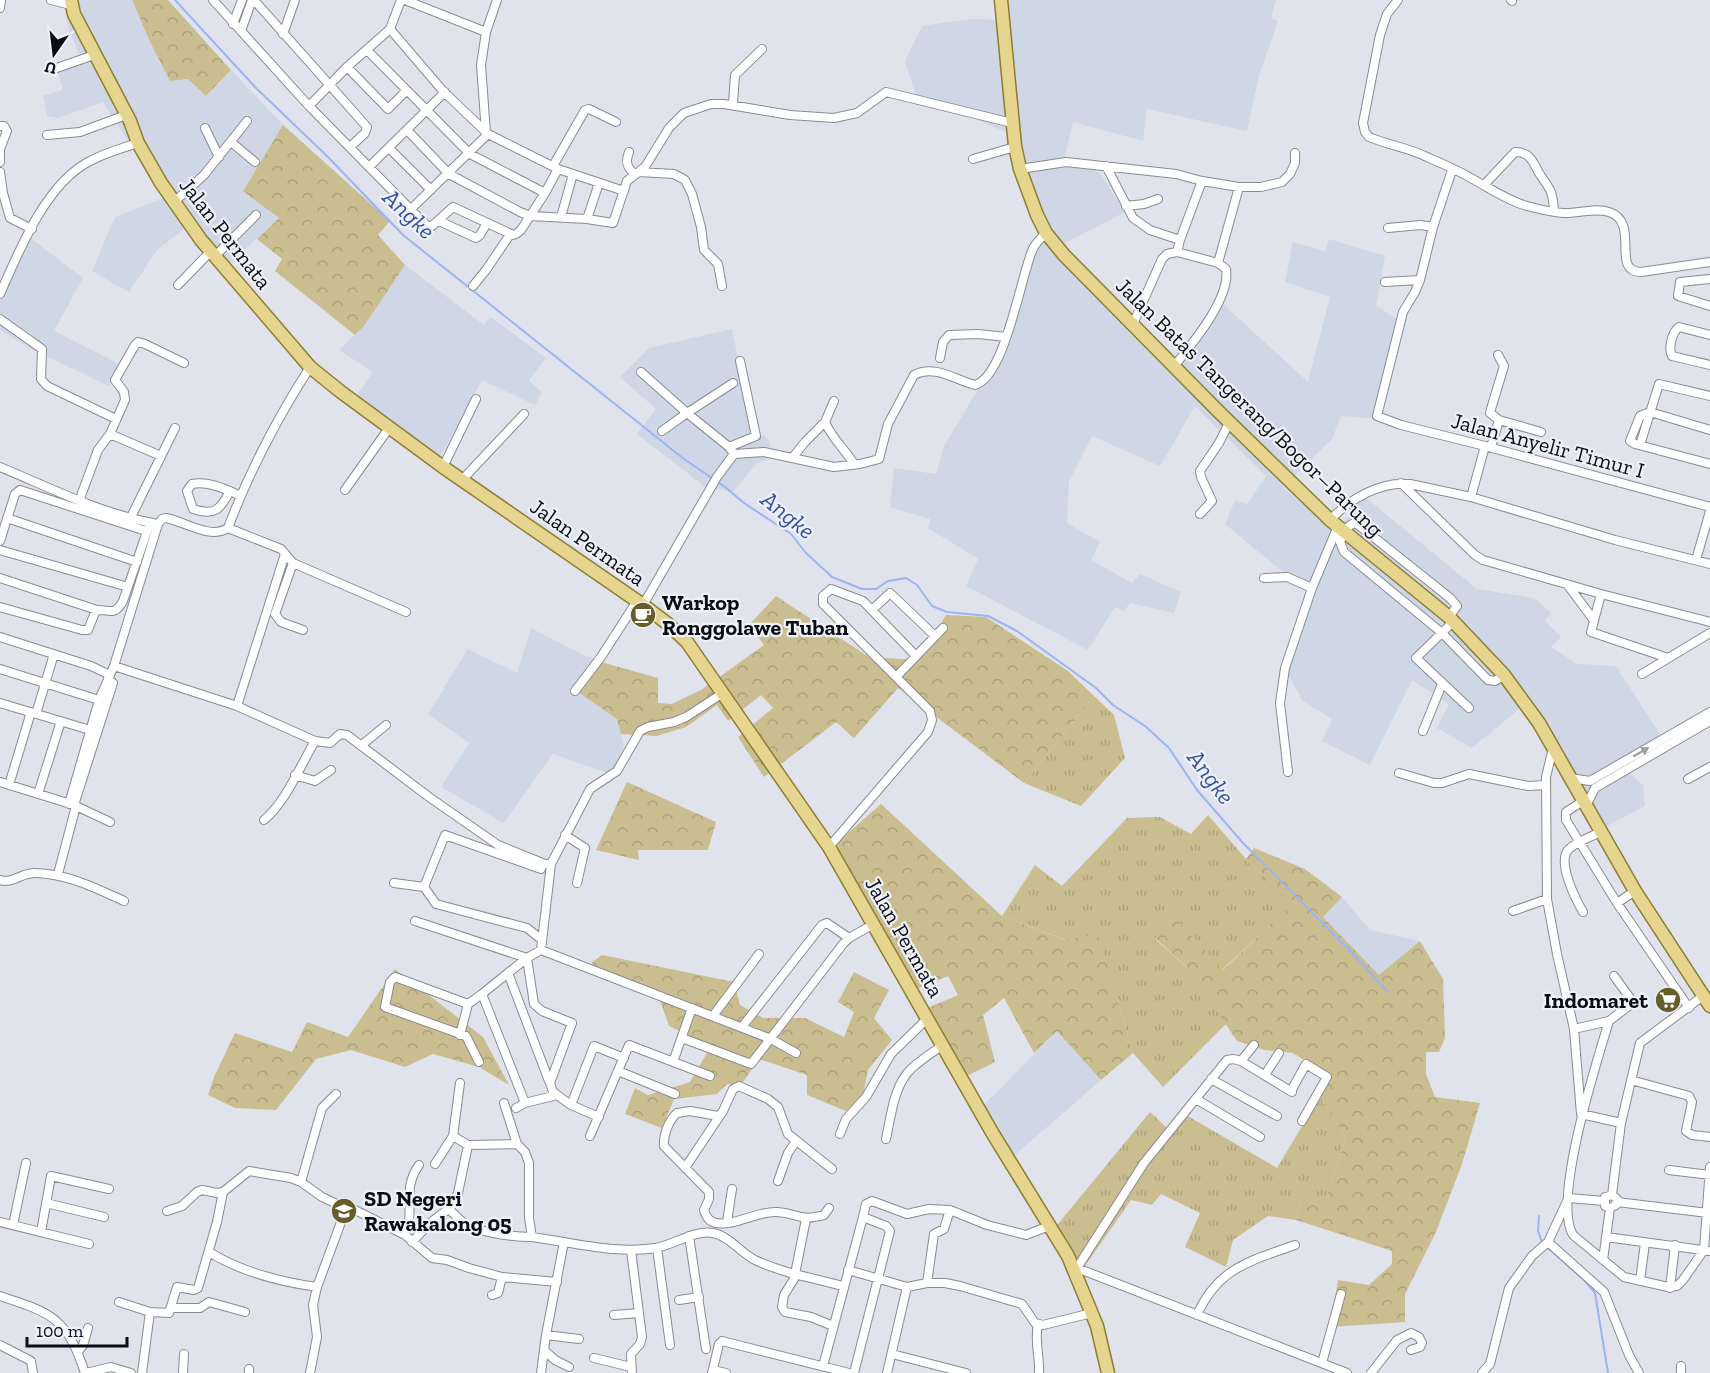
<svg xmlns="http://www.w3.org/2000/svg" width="1710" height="1373" font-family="'Zilla Slab',serif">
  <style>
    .built { fill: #cfd6e5 }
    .grass { fill: url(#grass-tufts) }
    .forest { fill: url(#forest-crowns) }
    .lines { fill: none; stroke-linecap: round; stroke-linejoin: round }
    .stream { stroke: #9ab4f4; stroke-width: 2 }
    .minor-casing { stroke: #878b92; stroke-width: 10 }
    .primary-casing { stroke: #8f7d32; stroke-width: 15 }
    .minor { stroke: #fff; stroke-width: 8 }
    .primary { stroke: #e6d58f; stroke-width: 12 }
    .oneway { fill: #9e9e9f }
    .labels { text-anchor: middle; stroke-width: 4.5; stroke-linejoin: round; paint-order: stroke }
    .street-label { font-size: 22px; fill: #0c0d10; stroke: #edf1f9 }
    .poi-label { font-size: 22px; font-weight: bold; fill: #0c0d10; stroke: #edf1f9; text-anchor: start }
    .water-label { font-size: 24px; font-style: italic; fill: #35509b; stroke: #edf1f9 }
  </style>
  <defs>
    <pattern id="grass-tufts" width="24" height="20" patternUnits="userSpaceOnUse" patternTransform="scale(1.5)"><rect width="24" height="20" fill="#cabe90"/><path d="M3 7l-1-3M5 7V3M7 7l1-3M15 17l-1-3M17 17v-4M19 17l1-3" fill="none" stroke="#aca27b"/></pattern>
    <pattern id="forest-crowns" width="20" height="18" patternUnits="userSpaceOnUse" patternTransform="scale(1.5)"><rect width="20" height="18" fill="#cabe90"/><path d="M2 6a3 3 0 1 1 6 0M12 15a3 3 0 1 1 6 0" fill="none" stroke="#aca27b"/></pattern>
  </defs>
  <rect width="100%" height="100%" fill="#e0e3ec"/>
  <path class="built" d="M63 0H132L150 42 170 81 188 79 206 96 231 70 283 125 243 190 279 218 224 269 190 225 158 249 129 292 92 271 115 217 164 198 103 102 58 118 47 116 43 96 63 90 57 70 82 61 69 30Z
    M1003 0H1276L1271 18 1278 21 1259 76 1247 131 1147 109 1143 141 1073 122 1064 161 1100 173 1125 212 1057 247 1172 364 1222 303 1308 382 1330 297 1285 282 1293 242 1325 251 1329 239 1385 256 1376 306 1397 319 1372 418 1341 416 1332 439 1283 487 1334 533 1365 497 1477 589 1534 598 1551 613 1545 621 1561 637 1551 647 1577 664 1616 666 1661 736 1617 762 1643 785 1645 806 1602 829 1525 704 1472 748 1437 728 1449 704 1412 680 1370 765 1322 741 1332 719 1302 700 1286 670 1313 590 1278 568 1225 524 1235 500 1247 504 1266 476 1195 406 1160 466 1092 436 1069 481 1067 523 1100 542 1091 560 1132 583 1140 574 1181 592 1174 613 1130 603 1124 611 1115 607 1088 650 966 586 978 559 928 528 930 519 890 507 894 468 936 474 943 448 999 354 1042 230 1017 137 966 115 918 102 905 61 922 26 971 19 1004 20Z
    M29 237 83 278 54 331 121 365 109 386 29 348 0 330V296Z
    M405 265 484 325 491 317 546 358 529 380 542 393 535 405 482 380 439 459 353 400 373 372 339 350 364 326Z
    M732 329 743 385 759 434 769 439 773 457 757 463 733 492 704 486 637 434 656 409 620 377 649 348Z
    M531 628 594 660 578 692 618 719 624 746 613 775 553 754 504 823 441 787 469 743 428 714 468 649 517 673Z
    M1342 897 1370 930 1420 941 1379 976 1323 917Z
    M1057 1031 1101 1080 1009 1160 980 1109Z"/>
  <path class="grass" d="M1094 696 1114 715 1125 758 1081 806 1024 783Z
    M1208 815 1246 859 1293 904 1222 970 1176 919 1155 939 1189 969 1227 1023 1163 1087 1133 1053 1098 935 1066 940 1002 916 1035 865 1062 886 1127 818 1160 817 1191 834Z
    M1320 1096 1346 1138 1324 1206 1301 1199 1296 1220 1268 1216 1233 1240 1226 1267 1185 1247 1200 1213 1161 1194 1152 1205 1131 1200 1078 1276 1053 1230 1150 1112 1167 1128 1179 1111 1277 1168Z"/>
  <path class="forest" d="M132 0H168L231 70 206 96 188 79 170 81 150 42Z
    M283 125 390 221 378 235 405 265 364 326 355 335 275 271 282 259 257 239 279 218 243 191Z
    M776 596 869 657 919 660 946 615 986 617 1068 671 1094 696 1024 783 898 688 854 738 836 722 764 777 738 737 773 708 761 695 728 721 717 705 686 727 657 736 621 734 617 719 578 692 594 660 658 678V703L672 704 701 690 764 645 749 625Z
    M627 782 716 822 708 850H638L639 860 596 850Z
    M881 804 1002 916 1065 940 1098 934 1133 1053 1101 1080 1057 1031 1034 1053 1004 998 983 1015 995 1062 961 1079 925 1009 958 995 948 976 914 990 830 849Z
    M1254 848 1305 869 1342 897 1323 917 1379 975 1420 941 1443 979 1445 1038 1439 1052H1426V1074L1435 1097 1480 1103 1462 1164 1436 1232 1405 1294V1322L1330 1327 1338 1280 1369 1285 1392 1264V1251L1296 1220 1301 1199 1324 1205 1346 1138 1320 1096 1331 1077 1293 1053 1264 1050 1237 1041 1189 969 1155 938 1175 918 1223 970 1292 904 1246 859Z
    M602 955 734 982 740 1005 763 1018H805L844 1037 854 1012 838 1002 854 972 889 990 874 1018 892 1040 868 1070 863 1095 846 1111 807 1095V1075L759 1059 741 1085 727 1084 717 1094 674 1099 662 1128 625 1114 635 1088 648 1095 690 1082 711 1046 669 1026 657 992 595 974 592 962Z
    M395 969 483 1037 509 1085 479 1067 433 1054 405 1067 351 1050 316 1059 276 1110 235 1108 208 1095 214 1077 235 1033 292 1052 307 1022 348 1037Z"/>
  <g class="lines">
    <path class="stream" d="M175 0 256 88 328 157 403 235 684 459 725 487 744 503 791 534 806 553 832 577 862 589H876L888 581 906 578 917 585 932 606 947 612 988 616 1017 631 1096 688 1113 705 1145 726 1169 748 1197 790 1243 843 1356 957 1388 992
      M1539 1216 1538 1231 1542 1242
      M1547 1247 1585 1281 1595 1293 1608 1373"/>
    <g class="minor-casing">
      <path id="minor" d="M51 0 71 5
        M213 0 309 106 427 226H432L453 207 511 234
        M254 0 367 127 365 133 350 147
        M405 0 486 32
        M1398 0 1387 14 1380 35 1363 123 1365 132 1369 137C1388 145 1410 148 1429 158 1446 165 1463 173 1478 182 1494 191 1509 201 1527 206 1538 209 1552 212 1563 213 1578 214 1595 207 1609 212 1641 222 1610 272 1641 272L1710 262
        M1511 0 1512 1
        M0 8 1 0
        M233 24 242 0
        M390 29 443 91 488 134 558 169 624 191
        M241 31 252 0
        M283 34 295 0
        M367 50 470 154 545 193
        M347 67 388 109 406 91
        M51 70 94 55
        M733 104 735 75 762 49
        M309 106 347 67 390 29 401 0
        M0 126H4L7 131 0 149V162
        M205 128 219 157
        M407 130 449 174 520 212 530 216 587 219 613 223 627 181 645 167 669 128 684 113 711 104H724L790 115 834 118 857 113 886 92 1012 123
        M486 133 481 65 486 32 497 0
        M47 135 80 132 126 115
        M231 142 255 162
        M389 148 431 190
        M629 152C625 162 627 168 635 174
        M973 159 1015 147
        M553 166 585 110 589 109 616 122
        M1106 166 1133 218 1150 230 1180 240 1177 252 1218 263 1226 269C1231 298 1192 344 1175 365
        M369 167 445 92
        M1020 169 1066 162 1176 174 1202 181 1239 187H1261L1282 182 1290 174 1295 163V153
        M1452 170 1433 227 1420 280 1415 292 1403 312 1377 416 1401 425 1485 446 1710 507
        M0 172 3 193 10 218 32 229
        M639 172 674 174 685 180 692 194 701 227 704 250 718 264 722 286
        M1484 185 1515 152C1532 152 1533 164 1541 176 1551 190 1553 193 1554 211
        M174 202 204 175 247 121
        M1126 206 1144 204 1158 199
        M411 209 488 134
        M561 217 573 174
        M587 219 599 183
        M439 221 476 238 480 235 487 223
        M1388 228 1420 225 1433 227
        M1180 240 1202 181
        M215 256 256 215
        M1218 263 1239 187
        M1710 279 1680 282 1678 296 1710 306
        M1385 282 1420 280
        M178 285 211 251
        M473 286 486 270 509 236 516 234 521 230 545 193 558 169
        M0 294C19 251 46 183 90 161 105 153 122 148 138 143
        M0 319 42 349 41 379 47 386 116 419
        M1133 324 1162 259 1167 254 1177 252
        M1710 335 1679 327C1672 332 1668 348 1672 356L1710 365
        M940 358 943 342 949 335 978 334 1006 337
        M641 372 687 413 662 431
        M733 383 687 413 729 447 734 454
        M1499 420 1541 432
        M825 422C833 440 844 448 854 464
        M1710 430 1650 412 1640 416 1630 441 1635 444 1710 464
        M110 434 125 400 124 392 115 380 135 345 138 342 145 344 184 363
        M1640 445 1659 384 1710 396
        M729 447 756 436 740 361
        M1491 447 1499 420 1490 413 1491 409 1504 366 1498 355
        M793 457 805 442 825 422 834 401
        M0 467C51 488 99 513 153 523
        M443 467 476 399
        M462 480 524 414
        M1401 483 1475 555 1483 560 1601 594 1710 622
        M345 490 389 428
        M230 491C220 510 215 516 193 509L187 491 192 484C209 481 225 489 241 496
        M1471 497 1485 446
        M79 501 98 450 110 434 161 456
        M1200 514 1212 501 1201 477 1200 471 1219 443 1230 421
        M7 518 137 562
        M130 519 175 428
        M1330 520C1350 499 1380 481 1410 484L1471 497 1615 540 1710 564
        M228 528 281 549 293 563 406 612
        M0 541 15 494 20 490 146 531
        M0 550 128 587
        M1696 560 1710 511
        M293 563 275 614 281 622 303 630
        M0 578 97 610
        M1264 578 1287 577 1312 588
        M1567 584 1593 619
        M1601 594 1591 632 1668 658
        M643 605 717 477 734 454 764 452 834 467 860 464 879 459 888 424 914 375C935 364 955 380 975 385 1005 376 1020 280 1032 251 1034 244 1040 239 1046 233
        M0 607 82 630H88L96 610C110 609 114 617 123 601L150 523
        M872 610 890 593 935 636
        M1449 617 1457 606 1450 598 1356 523C1347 524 1343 534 1340 542L1344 552 1442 633 1488 680 1495 681 1504 675
        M1453 622 1416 658 1469 708
        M0 637 91 666 110 675
        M114 666 237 706 315 741 330 743 340 734 347 735 429 797 498 845 545 864H551
        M0 669 99 700
        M1642 674 1710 633
        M897 676 943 628
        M575 691 601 657 637 601
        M0 703 90 730
        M237 706 285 554
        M36 714 54 654
        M1423 731 1442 684
        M363 744 386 725
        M1553 748 1546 777 1547 899 1557 954 1574 1029 1581 1114 1621 1123
        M1288 772 1280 703 1285 668 1312 588 1338 526
        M1399 773 1434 783H1442L1469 774 1528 786 1546 785
        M295 775 315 781 331 770
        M1570 778 1590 781 1710 712
        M1688 779 1710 767
        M0 782 74 805 110 822
        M9 785 31 712
        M38 794 61 721
        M1583 801 1566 812V820L1617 903 1689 1008
        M69 804 99 700 114 666 158 524 162 519 166 518C184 521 210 540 228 528 249 472 278 417 310 367
        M74 805 113 683 108 679
        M1586 806 1595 788 1710 721
        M264 820C286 802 300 766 315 741
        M565 835 585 848 577 883
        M829 847 928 732 932 720 930 711 823 604V596L831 589 863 601 916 656
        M541 869 445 835 424 887 436 904 527 928 542 940
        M58 874 76 806
        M0 880C13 884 22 872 36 873 68 874 95 888 124 901
        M394 883 424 887
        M1617 903 1635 891
        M1513 911 1547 899
        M1583 912C1576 900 1556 861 1569 849 1577 841 1592 837 1602 831
        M415 921 527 958 508 973 549 1081
        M541 950 551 864 590 789 617 771 640 731 648 727 674 722 686 717 723 693
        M508 973 482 994 525 1103
        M713 1016 759 954
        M1609 1021C1597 1061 1552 1201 1573 1235L1624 1277 1668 1287 1677 1286 1683 1280 1704 1250 1710 1167
        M742 1027 822 925 827 923 849 938
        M1574 1029 1609 1021 1630 1005V998L1614 976
        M460 1035 468 1004
        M682 1038 751 1064 843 944 849 938 872 925
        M1241 1061 1254 1045
        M479 1062 466 1036 385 1007 390 982 395 977 468 1004 482 994
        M673 1062 692 1008
        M618 1071 675 1094
        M1265 1075 1279 1053
        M1211 1079 1277 1116
        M1631 1080 1689 1096 1692 1102 1686 1131 1692 1135 1710 1137
        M460 1083 453 1136 468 1145 517 1144 525 1152 529 1163V1218L532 1237 564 1242 546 1335 541 1373
        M1291 1091 1306 1064 1327 1077 1302 1121
        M1196 1099 1260 1137
        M504 1103 517 1144
        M571 1105 553 1092 550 1083 572 1023 542 1011 534 1004 527 958 541 950 771 1039 796 1053
        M516 1108 525 1103 557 1095
        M718 1116 690 1111 677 1113C669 1120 663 1135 664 1146L709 1192V1199L704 1210C706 1217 709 1222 716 1223 736 1226 757 1211 777 1212 798 1213 799 1222 824 1215L829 1208
        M599 1117 571 1105 594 1046 624 1058
        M840 1134 846 1119 866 1097 891 1054 928 1018
        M590 1136 629 1045 710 1076
        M886 1139C891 1116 894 1084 912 1068 922 1059 933 1052 943 1045
        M435 1164 453 1136
        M685 1168 723 1111 733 1089 739 1086 768 1099 778 1107 788 1134 832 1169
        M1669 1170 1710 1175
        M778 1181 788 1153 796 1141
        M301 1182 322 1108 336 1094
        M1612 1195 1621 1123 1640 1043 1703 996
        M1569 1198 1604 1201
        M1617 1202 1708 1213
        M46 1203 104 1217
        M449 1209C454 1214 460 1221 467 1225 483 1233 514 1237 532 1237
        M167 1211 182 1206 197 1192 202 1190 217 1193 223 1192
        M863 1217 866 1204 872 1201 907 1214 929 1209 950 1210 987 1225 1026 1235 1049 1226
        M806 1219 794 1279 784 1295 782 1307 785 1312 811 1317 833 1326
        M0 1222 89 1244
        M727 1222 732 1189
        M13 1225 26 1163
        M41 1232 51 1176 109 1189
        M405 1235C416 1210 401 1190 419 1165
        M689 1236 706 1349
        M1606 1237 1710 1251
        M412 1242 430 1223 451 1207 458 1193 468 1145
        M564 1242C594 1247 625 1253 655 1248 675 1245 692 1230 713 1233 729 1236 741 1253 755 1260 782 1273 814 1278 843 1286
        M1548 1242 1604 1292 1629 1355 1639 1373
        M657 1248 670 1345
        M631 1250 642 1337 640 1344 631 1354 632 1373
        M209 1252C240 1271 281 1282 317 1287
        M1603 1260 1610 1208 1616 1205 1617 1199 1612 1195 1605 1197V1206L1610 1208
        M1077 1268 1144 1163 1227 1060 1233 1059 1241 1061 1292 1092
        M848 1270 907 1287 927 1283H945L960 1286 1022 1304 1035 1323 1043 1325 1092 1313
        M1075 1270 1077 1268 1347 1373
        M1640 1281 1645 1243
        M927 1283 934 1234 944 1229 950 1210
        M1670 1288 1675 1245
        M492 1295 498 1293 502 1277
        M0 1296C52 1313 67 1318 85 1373
        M679 1300 699 1297
        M119 1302 150 1312
        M171 1308H200L209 1302 245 1312
        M614 1315 639 1313
        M1197 1315C1218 1268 1250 1261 1295 1245
        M1038 1324C1034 1341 1040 1356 1039 1373
        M546 1335 579 1339
        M0 1345 31 1361 33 1373
        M545 1351 555 1360 569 1367
        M78 1352 83 1345 88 1328
        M892 1354 966 1373
        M594 1358 631 1367
        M1322 1363 1341 1294
        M823 1366 863 1217 886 1226 890 1231 854 1373
        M713 1370 726 1373
        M86 1373 111 1367 131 1373
        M142 1373 150 1312 169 1313 177 1287 194 1290 198 1288 217 1222 223 1192 249 1171 291 1178 301 1182 322 1197 337 1204 347 1206 405 1235 432 1258 447 1260 469 1268 502 1277 557 1282
        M183 1373 184 1354
        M249 1373V1369
        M310 1373 317 1337 313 1305 317 1287 347 1206
        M712 1373 719 1344 722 1341 849 1373
        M887 1373 907 1287
        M1371 1373 1397 1340 1411 1333 1419 1337 1422 1343 1420 1347 1411 1350
        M1482 1373 1490 1364 1509 1288 1532 1256 1548 1242 1567 1201
        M1681 1373V1366"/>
    </g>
    <g class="primary-casing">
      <path id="primary" d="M71 0 74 14 130 121 138 143 161 183 201 240 310 367 341 392 443 467 643 605 668 624 687 642 829 847 993 1134 1068 1256 1097 1326 1108 1373
        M1001 0 1015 146 1020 169 1037 215 1046 233 1064 255 1218 411 1330 520 1449 617 1504 675 1539 723 1635 891 1710 1006"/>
    </g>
    <use href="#minor" class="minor"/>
    <use href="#primary" class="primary"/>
  </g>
  <defs><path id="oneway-solid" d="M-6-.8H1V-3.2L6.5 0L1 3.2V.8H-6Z" transform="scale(1.5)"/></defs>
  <use class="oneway" href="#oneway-solid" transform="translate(1641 752) rotate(-30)"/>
  <defs>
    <g id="cafe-disc" transform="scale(1.35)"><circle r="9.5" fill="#685c29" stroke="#edf1f9"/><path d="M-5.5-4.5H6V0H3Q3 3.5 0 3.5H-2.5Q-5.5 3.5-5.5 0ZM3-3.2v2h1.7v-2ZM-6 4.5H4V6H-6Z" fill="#fff"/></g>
    <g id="supermarket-disc" transform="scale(1.35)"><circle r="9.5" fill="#685c29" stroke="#edf1f9"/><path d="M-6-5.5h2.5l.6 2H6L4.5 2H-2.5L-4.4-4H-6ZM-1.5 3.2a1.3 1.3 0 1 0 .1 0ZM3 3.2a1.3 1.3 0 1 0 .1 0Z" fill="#fff"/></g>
    <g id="school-disc" transform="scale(1.35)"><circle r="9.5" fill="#685c29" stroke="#edf1f9"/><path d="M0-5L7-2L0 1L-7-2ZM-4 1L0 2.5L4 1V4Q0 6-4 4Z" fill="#fff"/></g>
  </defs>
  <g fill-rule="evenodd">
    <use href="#cafe-disc" x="643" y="615"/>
    <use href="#supermarket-disc" x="1668" y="1000"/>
    <use href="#school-disc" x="344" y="1211"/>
  </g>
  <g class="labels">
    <g class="street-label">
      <text transform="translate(226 233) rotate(52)" y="8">Jalan Permata</text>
      <text transform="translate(1250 407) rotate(44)" y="8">Jalan Batas Tangerang/Bogor–Parung</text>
      <text transform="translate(1548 445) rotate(15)" y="8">Jalan Anyelir Timur I</text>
      <text transform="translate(588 542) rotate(35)" y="8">Jalan Permata</text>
      <text transform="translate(905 937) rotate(60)" y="8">Jalan Permata</text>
    </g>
    <g class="poi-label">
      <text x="662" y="610">Warkop<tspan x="662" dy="25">Ronggolawe Tuban</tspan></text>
      <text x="1648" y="1008" text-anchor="end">Indomaret</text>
      <text x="364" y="1206">SD Negeri<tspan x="364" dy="25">Rawakalong 05</tspan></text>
    </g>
    <g class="water-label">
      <text transform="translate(409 214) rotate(43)" y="8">Angke</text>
      <text transform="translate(788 515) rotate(39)" y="8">Angke</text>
      <text transform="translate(1211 777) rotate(53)" y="8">Angke</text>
    </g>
  </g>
  <g transform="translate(54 54) rotate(194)" stroke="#edf1f9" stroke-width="4.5" paint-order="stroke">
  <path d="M0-4.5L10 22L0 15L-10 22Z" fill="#0c0d10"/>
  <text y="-9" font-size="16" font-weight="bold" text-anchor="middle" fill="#0c0d10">U</text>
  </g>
  <path d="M27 1337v9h100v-9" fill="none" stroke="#0c0d10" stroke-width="3"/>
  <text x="36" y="1337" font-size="18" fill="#0c0d10" stroke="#edf1f9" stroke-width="4.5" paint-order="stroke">100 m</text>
</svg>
